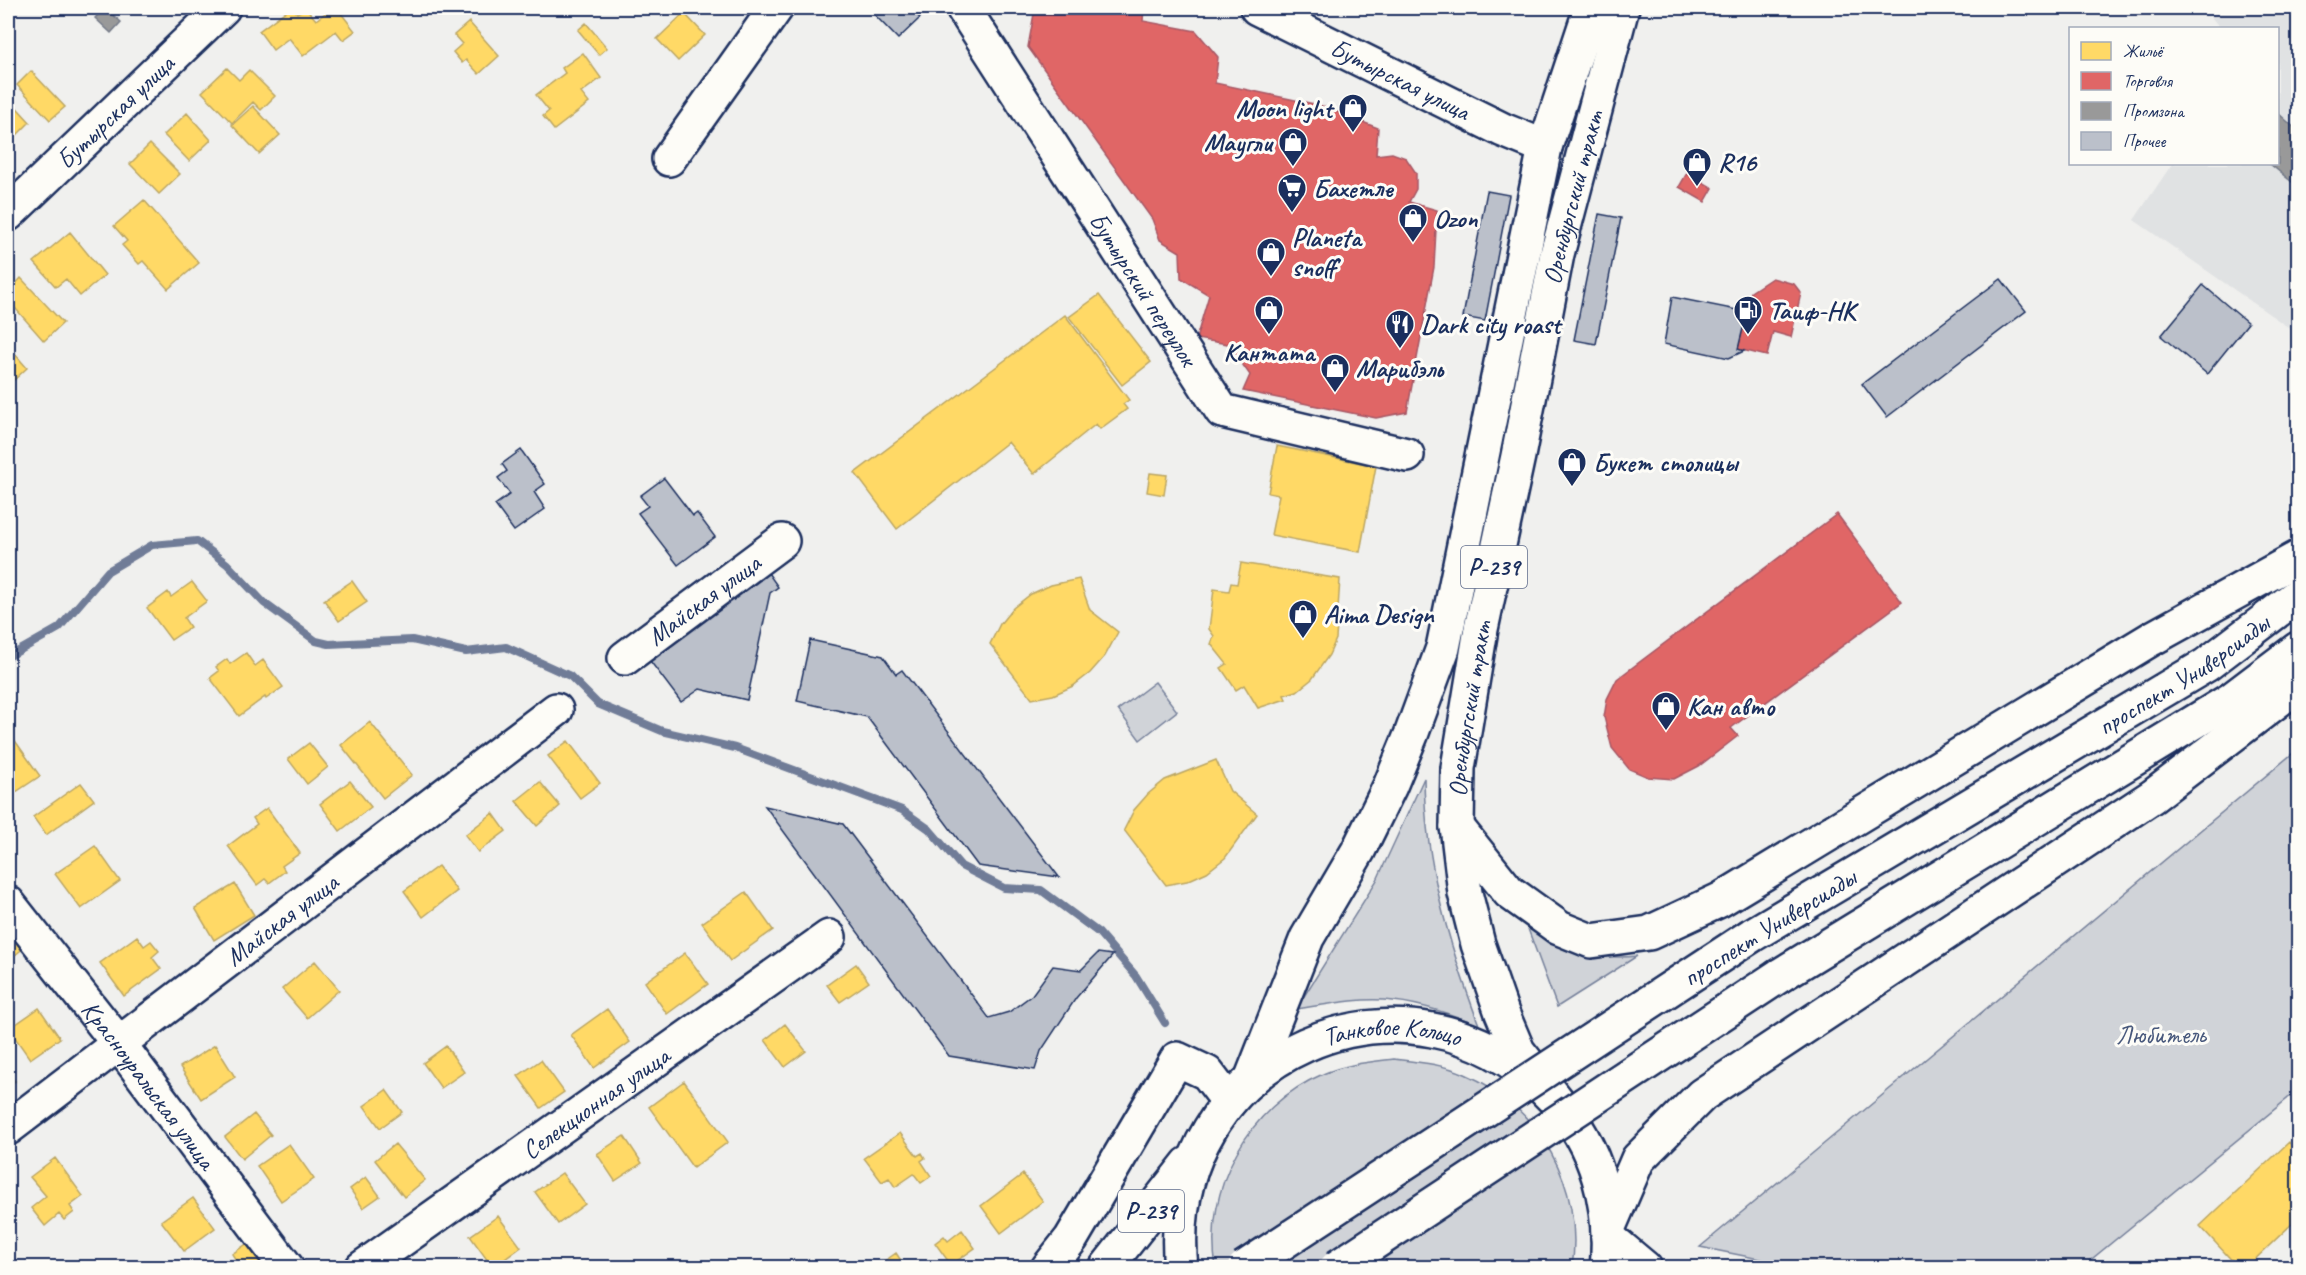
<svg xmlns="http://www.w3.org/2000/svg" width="2306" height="1275" font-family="Caveat,sans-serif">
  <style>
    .built { fill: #e0e2e3 }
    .green { fill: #d0d3d8; stroke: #76819b; stroke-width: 1.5 }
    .homes { fill: #ffd966; stroke: #bba664; stroke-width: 1.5 }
    .shops { fill: #e06666; stroke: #a55664; stroke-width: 1.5 }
    .industry { fill: #999; stroke: #737987; stroke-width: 1.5 }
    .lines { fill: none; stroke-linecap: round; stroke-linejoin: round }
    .stream { stroke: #6f7b97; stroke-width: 8 }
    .building { fill: #bbc0ca; stroke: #1b2f5e; stroke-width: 1.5 }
    .minor-casing { stroke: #1b2f5e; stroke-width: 38 }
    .major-casing { stroke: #1b2f5e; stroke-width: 38 }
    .minor { stroke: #fdfcf7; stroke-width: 33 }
    .major { stroke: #fdfcf7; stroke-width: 33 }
    .major-bridge-casing { stroke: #1b2f5e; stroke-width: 38; stroke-linecap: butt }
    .major-bridge { stroke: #fdfcf7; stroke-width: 33 }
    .labels { text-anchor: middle; stroke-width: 6; stroke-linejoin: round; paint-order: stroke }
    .shield { fill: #fdfcf7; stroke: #5f6c8c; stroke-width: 1.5 }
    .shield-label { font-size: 24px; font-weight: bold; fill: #1b2f5e }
    .street-label { font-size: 26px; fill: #1b2f5e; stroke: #fdfcf7 }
    .poi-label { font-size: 26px; font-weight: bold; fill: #1b2f5e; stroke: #fdfcf7; text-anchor: start }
    .park-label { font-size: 26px; fill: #48587c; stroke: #fdfcf7 }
  </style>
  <rect width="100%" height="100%" fill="#f0f0ee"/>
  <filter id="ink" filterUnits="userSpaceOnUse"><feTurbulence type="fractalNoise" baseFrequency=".0167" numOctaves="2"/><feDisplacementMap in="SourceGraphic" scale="12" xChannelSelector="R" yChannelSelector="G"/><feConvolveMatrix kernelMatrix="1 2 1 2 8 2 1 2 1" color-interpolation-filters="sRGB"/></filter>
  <g filter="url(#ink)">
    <path class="built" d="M2204 8H2298V334L2134 220 2172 164H2278V28H2220Z"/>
    <path class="green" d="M1155 682 1177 711 1140 740 1118 710Z
      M2298 749V1090L2082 1267H1800L1700 1247Z
      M1424 778C1425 864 1449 945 1479 1025 1449 1013 1417 1002 1384 1000 1356 998 1325 1005 1296 1009L1377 880Z
      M1524 918C1564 942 1587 962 1637 956L1557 1007Z
      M1394 1059C1418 1062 1442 1064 1465 1074 1540 1106 1584 1188 1572 1267L1216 1268C1203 1188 1248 1106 1323 1074 1345 1064 1370 1062 1394 1059Z"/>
    <path class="homes" d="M290 8H293L297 13 306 8 316 20 332 8H337L355 31 343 40 336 31 303 56 289 38 273 50 259 31Z
      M684 13 705 35 678 61 657 39Z
      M469 22 499 56 479 74 466 60 462 63 453 52 462 44 454 35Z
      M586 23 607 48 599 55 578 30Z
      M583 53 601 78 581 93 589 103 554 130 543 116 549 111 536 95 565 73 562 68Z
      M227 68 239 80 249 70 275 96 261 110 253 102 232 123 202 92Z
      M31 71 65 107 50 120 17 85Z
      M8 98 30 122 8 144Z
      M253 106 280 135 259 154 232 125Z
      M187 113 211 140 189 161 164 135Z
      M150 144 180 174 159 194 130 164Z
      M144 200 199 263 168 289 143 261 139 264 122 245 127 241 114 226Z
      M70 232 105 275 80 296 66 279 56 287 34 262Z
      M21 278 63 323 44 341 8 300V292Z
      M1099 295 1151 362 1122 385 1069 317Z
      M1065 315 1129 400 1123 404 1127 409 1100 429 1096 424 1034 474 1008 442 897 529 855 473Z
      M8 346 27 368 14 380 10 376 8 378Z
      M1277 446 1376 466 1360 552 1271 535 1279 495 1268 493Z
      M1150 473 1167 475 1164 495 1147 492Z
      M1241 563 1340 579 1336 639 1329 655 1312 679 1297 691 1284 695 1286 699 1258 708 1244 685 1236 690 1221 668 1227 664 1211 644 1214 636 1209 629 1214 589 1229 591 1231 583 1237 584Z
      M1079 579 1090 610 1118 632 1105 656 1090 673 1073 686 1053 695 1032 699 990 644 1000 624 1013 608 1031 594 1051 585Z
      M352 581 367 602 339 621 324 600Z
      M192 582 207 601 184 618 190 627 171 640 147 608 168 592 171 597Z
      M246 653 255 666 263 660 283 687 266 699 265 697 239 716 210 678 219 671 216 667 227 659 230 664Z
      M370 722 412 775 383 798 341 745Z
      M11 735 40 776 13 794 8 785V738Z
      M568 741 600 783 580 798 548 756Z
      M309 743 328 767 307 784 288 759Z
      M1216 760 1230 791 1257 814 1225 858 1207 872 1187 881 1166 885 1124 830 1134 810 1148 794 1165 780Z
      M350 781 371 807 340 831 320 804Z
      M540 782 560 806 537 826 516 801Z
      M81 783 94 800 46 835 33 817Z
      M267 808 300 853 282 866 285 871 269 883 265 879 257 885 228 846 257 824 253 818Z
      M493 813 506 831 478 852 465 835Z
      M95 846 120 881 81 909 55 874Z
      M438 866 457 891 423 917 404 891Z
      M235 884 254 915 214 940 195 908Z
      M746 892 773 930 730 961 702 923Z
      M8 924 26 946 8 961Z
      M137 936 144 946 151 941 159 951 152 957 161 969 124 996 100 963Z
      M685 953 708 984 667 1014 645 982Z
      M315 961 339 990 307 1018 282 989Z
      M856 964 869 982 840 1002 827 985Z
      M39 1008 60 1038 30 1059 9 1029Z
      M607 1009 630 1042 594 1068 571 1035Z
      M785 1024 806 1051 785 1067 765 1040Z
      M215 1045 235 1077 201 1099 180 1067Z
      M446 1046 464 1072 441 1088 423 1063Z
      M541 1060 564 1092 541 1108 518 1076Z
      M8 1071 15 1081 8 1087Z
      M684 1081 728 1142 693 1168 649 1107Z
      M386 1090 402 1112 380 1128 364 1106Z
      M254 1114 271 1135 242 1159 225 1137Z
      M900 1133 917 1156 922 1153 925 1158 921 1161 931 1176 921 1183 914 1174 895 1187 889 1178 882 1182 864 1158Z
      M624 1136 642 1163 615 1181 597 1154Z
      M2289 1142 2298 1152V1218L2246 1268H2239L2200 1226Z
      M289 1144 314 1179 281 1201 257 1166Z
      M395 1144 425 1180 404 1197 375 1160Z
      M55 1158 83 1196 70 1206 74 1212 64 1220 59 1214 45 1226 31 1208 46 1196 30 1177Z
      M562 1173 585 1204 558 1224 535 1192Z
      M1023 1174 1043 1201 1001 1233 981 1206Z
      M366 1177 380 1196 363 1208 350 1189Z
      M193 1198 215 1228 184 1251 161 1221Z
      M498 1216 521 1247 493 1268 470 1236Z
      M962 1230 975 1248 951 1265 935 1243 944 1236 948 1241Z
      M248 1243 265 1268H241L232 1254Z
      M896 1253 906 1268H875Z"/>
    <path class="shops" d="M1035 8H1144L1143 21 1196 31 1218 57 1215 83 1319 105 1378 128 1376 155 1392 153 1406 158 1416 173V189L1409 202 1437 210 1434 267 1407 412 1376 418 1243 391 1250 375 1228 344 1196 339 1209 295 1181 278 1180 252 1160 240 1152 219 1028 47Z
      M1687 173 1713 188 1705 202 1679 187Z
      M1772 278 1794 284 1801 293 1791 337 1773 332 1767 356 1738 349 1751 292Z
      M1837 514 1902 602 1731 728 1738 736 1699 766 1674 779 1648 777 1629 769 1612 748 1604 717 1607 699 1617 679Z"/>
    <path class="industry" d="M105 8 121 22 111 33 95 18Z
      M2278 113 2298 131V187L2270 164H2278Z"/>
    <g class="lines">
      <path class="stream" d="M8 657 59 628 108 571 152 545 197 541 227 564 264 603 316 641 329 644 412 640 466 652 506 647 570 676 598 704 662 731 735 748 902 810 929 829 961 866 1004 888 1041 890 1099 933 1136 976 1165 1023"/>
    </g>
    <path class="building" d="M868 8H910L920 18 898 39Z
      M1487 191 1509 195 1485 321 1463 317Z
      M1599 214 1621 218 1596 344 1574 340Z
      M2001 279 2026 311 1887 417 1862 384Z
      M2203 285 2248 323 2207 374 2161 336Z
      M1672 297 1747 312 1738 349 1744 351 1729 358 1664 344Z
      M521 450 545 484 534 492 545 509 514 531 495 505 510 494 498 478 507 471 502 464Z
      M664 478 693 516 697 513 715 537 678 565 638 513 648 506 640 496Z
      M759 560 778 587 770 593 747 700 700 689 681 702 641 649Z
      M810 640 883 656 896 674 902 670 1059 877 978 866 867 717 797 701Z
      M765 806 843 824 989 1018 1009 1012 1032 995 1053 966 1081 970 1098 953 1113 955 1076 998 1041 1051 1035 1070 949 1056Z"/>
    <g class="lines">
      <g class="minor-casing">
        <g id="minor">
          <path id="s1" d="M963 8 1222 411 1407 455"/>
          <path id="s2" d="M1257 8 1503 130 1545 147"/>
          <path d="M669 159 776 8"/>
          <path id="s3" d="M8 214 223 8"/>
          <path id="s4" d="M625 658 782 541"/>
          <path id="s5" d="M8 903 119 1044 287 1268"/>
          <path id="s6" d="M8 1128 556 710"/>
          <path d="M1608 1237 1645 1268"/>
          <path id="s7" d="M362 1268 829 937"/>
          <path d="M1048 1268 1071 1239 1177 1059 1207 1073 1229 1102"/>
        </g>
      </g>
      <g class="major-casing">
        <g id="major">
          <path d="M1457 827 1509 892 1559 928 1591 941 1649 933 1720 900 2151 639 2298 558"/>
          <path id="s8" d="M1752 935 2206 665 2298 595"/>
          <path d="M1779 976 2232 699 2298 649"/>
          <path d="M1251 1080 1307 938 1358 851 1390 786 1411 735 1443 648 1545 147 1591 8"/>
          <path id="s9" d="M1566 1112 1518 1051 1502 1013 1478 944 1465 893 1457 826 1458 768 1481 629 1518 456 1557 254 1622 8"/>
          <path d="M1608 1229 1638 1159 1702 1095 2153 796 2298 685"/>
          <path d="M1106 1268 1188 1164"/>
          <path id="s10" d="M1181 1268C1159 1054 1410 943 1555 1100 1597 1145 1613 1207 1607 1268"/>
        </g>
      </g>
      <use href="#minor" class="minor"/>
      <use href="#major" class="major"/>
      <g class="major-bridge-casing">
        <path id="major-bridge" d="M1244 1268 1752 935
          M1336 1268 1779 976"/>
      </g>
      <use href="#major-bridge" class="major-bridge"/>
    </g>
  </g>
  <defs>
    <g id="shop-pin" transform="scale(1.5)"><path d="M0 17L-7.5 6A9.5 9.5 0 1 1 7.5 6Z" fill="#1b2f5e" stroke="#fdfcf7"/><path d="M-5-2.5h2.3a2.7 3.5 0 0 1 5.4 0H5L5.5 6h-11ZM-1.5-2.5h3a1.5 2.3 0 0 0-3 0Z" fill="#fff"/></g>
    <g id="supermarket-pin" transform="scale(1.5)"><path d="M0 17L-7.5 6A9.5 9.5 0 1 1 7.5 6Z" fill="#1b2f5e" stroke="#fdfcf7"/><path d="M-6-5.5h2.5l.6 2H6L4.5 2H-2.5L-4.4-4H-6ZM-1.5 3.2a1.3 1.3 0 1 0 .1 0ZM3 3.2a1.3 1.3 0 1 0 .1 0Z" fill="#fff"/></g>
    <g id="fuel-pin" transform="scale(1.5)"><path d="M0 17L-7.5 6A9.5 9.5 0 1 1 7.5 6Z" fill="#1b2f5e" stroke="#fdfcf7"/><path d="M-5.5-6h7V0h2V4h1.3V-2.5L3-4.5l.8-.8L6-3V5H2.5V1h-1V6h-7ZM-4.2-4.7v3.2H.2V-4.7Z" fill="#fff"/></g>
    <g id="restaurant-pin" transform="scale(1.5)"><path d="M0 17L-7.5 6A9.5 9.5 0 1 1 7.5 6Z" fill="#1b2f5e" stroke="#fdfcf7"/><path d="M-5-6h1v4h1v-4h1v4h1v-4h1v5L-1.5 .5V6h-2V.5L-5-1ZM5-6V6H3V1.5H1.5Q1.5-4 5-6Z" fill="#fff"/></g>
  </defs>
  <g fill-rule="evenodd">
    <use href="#shop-pin" x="1353" y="108"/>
    <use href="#shop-pin" x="1293" y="142"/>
    <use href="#shop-pin" x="1697" y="162"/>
    <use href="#supermarket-pin" x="1292" y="188"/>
    <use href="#shop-pin" x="1413" y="218"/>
    <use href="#shop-pin" x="1271" y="252"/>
    <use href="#shop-pin" x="1269" y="310"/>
    <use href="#fuel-pin" x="1748" y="310"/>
    <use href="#restaurant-pin" x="1400" y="324"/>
    <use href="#shop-pin" x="1335" y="368"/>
    <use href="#shop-pin" x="1572" y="462"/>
    <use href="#shop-pin" x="1303" y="614"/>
    <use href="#shop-pin" x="1666" y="706"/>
  </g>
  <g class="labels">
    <g class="shield">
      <rect x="1461" y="546" width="66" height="42" rx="4.5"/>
      <rect x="1118" y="1190" width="66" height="42" rx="4.5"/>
    </g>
    <g class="shield-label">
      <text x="1494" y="575">Р-239</text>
      <text x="1151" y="1219">Р-239</text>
    </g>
    <g class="street-label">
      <text dy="9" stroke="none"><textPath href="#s2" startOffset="160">Бутырская улица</textPath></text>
      <text dy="9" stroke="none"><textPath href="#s3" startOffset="148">Бутырская улица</textPath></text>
      <text dy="9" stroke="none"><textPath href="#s9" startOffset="952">Оренбургский тракт</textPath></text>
      <text dy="9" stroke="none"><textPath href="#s1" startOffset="334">Бутырский переулок</textPath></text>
      <text dy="9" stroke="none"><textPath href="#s4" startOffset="98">Майская улица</textPath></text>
      <text dy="9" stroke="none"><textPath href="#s8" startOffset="504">проспект Универсиады</textPath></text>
      <text dy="9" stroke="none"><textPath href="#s9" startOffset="430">Оренбургский тракт</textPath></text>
      <text dy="9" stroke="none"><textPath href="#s6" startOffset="344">Майская улица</textPath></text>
      <text transform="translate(1769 927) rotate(-32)" y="9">проспект Универсиады</text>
      <text dy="9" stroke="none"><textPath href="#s10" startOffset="363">Танковое Кольцо</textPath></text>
      <text dy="9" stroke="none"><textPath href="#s5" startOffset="230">Красноуральская улица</textPath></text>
      <text dy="9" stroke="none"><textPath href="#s7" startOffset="286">Селекционная улица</textPath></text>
    </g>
    <g class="poi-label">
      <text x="1332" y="117" text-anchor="end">Moon light</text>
      <text x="1272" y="151" text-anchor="end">Маугли</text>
      <text x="1718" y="171">R16</text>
      <text x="1313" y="197">Бахетле</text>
      <text x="1434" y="227">Ozon</text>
      <text x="1292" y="246">Planeta<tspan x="1292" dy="30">snoff</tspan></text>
      <text x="1769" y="319">Таиф-НК</text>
      <text x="1421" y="333">Dark city roast</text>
      <text x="1269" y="361" text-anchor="middle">Кантата</text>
      <text x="1356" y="377">Марибэль</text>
      <text x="1593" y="471">Букет столицы</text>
      <text x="1324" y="623">Aima Design</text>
      <text x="1687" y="715">Кан авто</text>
    </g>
    <g class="park-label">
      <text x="2161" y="1043">Любитель</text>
    </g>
  </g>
  <rect width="2306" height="1275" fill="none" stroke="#fdfcf7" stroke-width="30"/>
  <rect x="15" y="15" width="2276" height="1245" fill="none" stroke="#1b2f5e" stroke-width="2" filter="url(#ink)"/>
  <rect x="2069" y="27" width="210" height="138" fill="#fdfcf7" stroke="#a3aaba" stroke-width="1.5"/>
  <rect x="2081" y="42" width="30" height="18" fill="#ffd966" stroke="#a3aaba" stroke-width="1.5"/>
  <text x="2123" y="57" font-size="18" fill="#1b2f5e">Жильё</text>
  <rect x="2081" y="72" width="30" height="18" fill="#e06666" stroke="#a3aaba" stroke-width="1.5"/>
  <text x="2123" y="87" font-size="18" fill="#1b2f5e">Торговля</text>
  <rect x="2081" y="102" width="30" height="18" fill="#999999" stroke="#a3aaba" stroke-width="1.5"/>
  <text x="2123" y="117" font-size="18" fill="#1b2f5e">Промзона</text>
  <rect x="2081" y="132" width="30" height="18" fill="#bbc0ca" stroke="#a3aaba" stroke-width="1.5"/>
  <text x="2123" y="147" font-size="18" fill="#1b2f5e">Прочее</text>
</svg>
